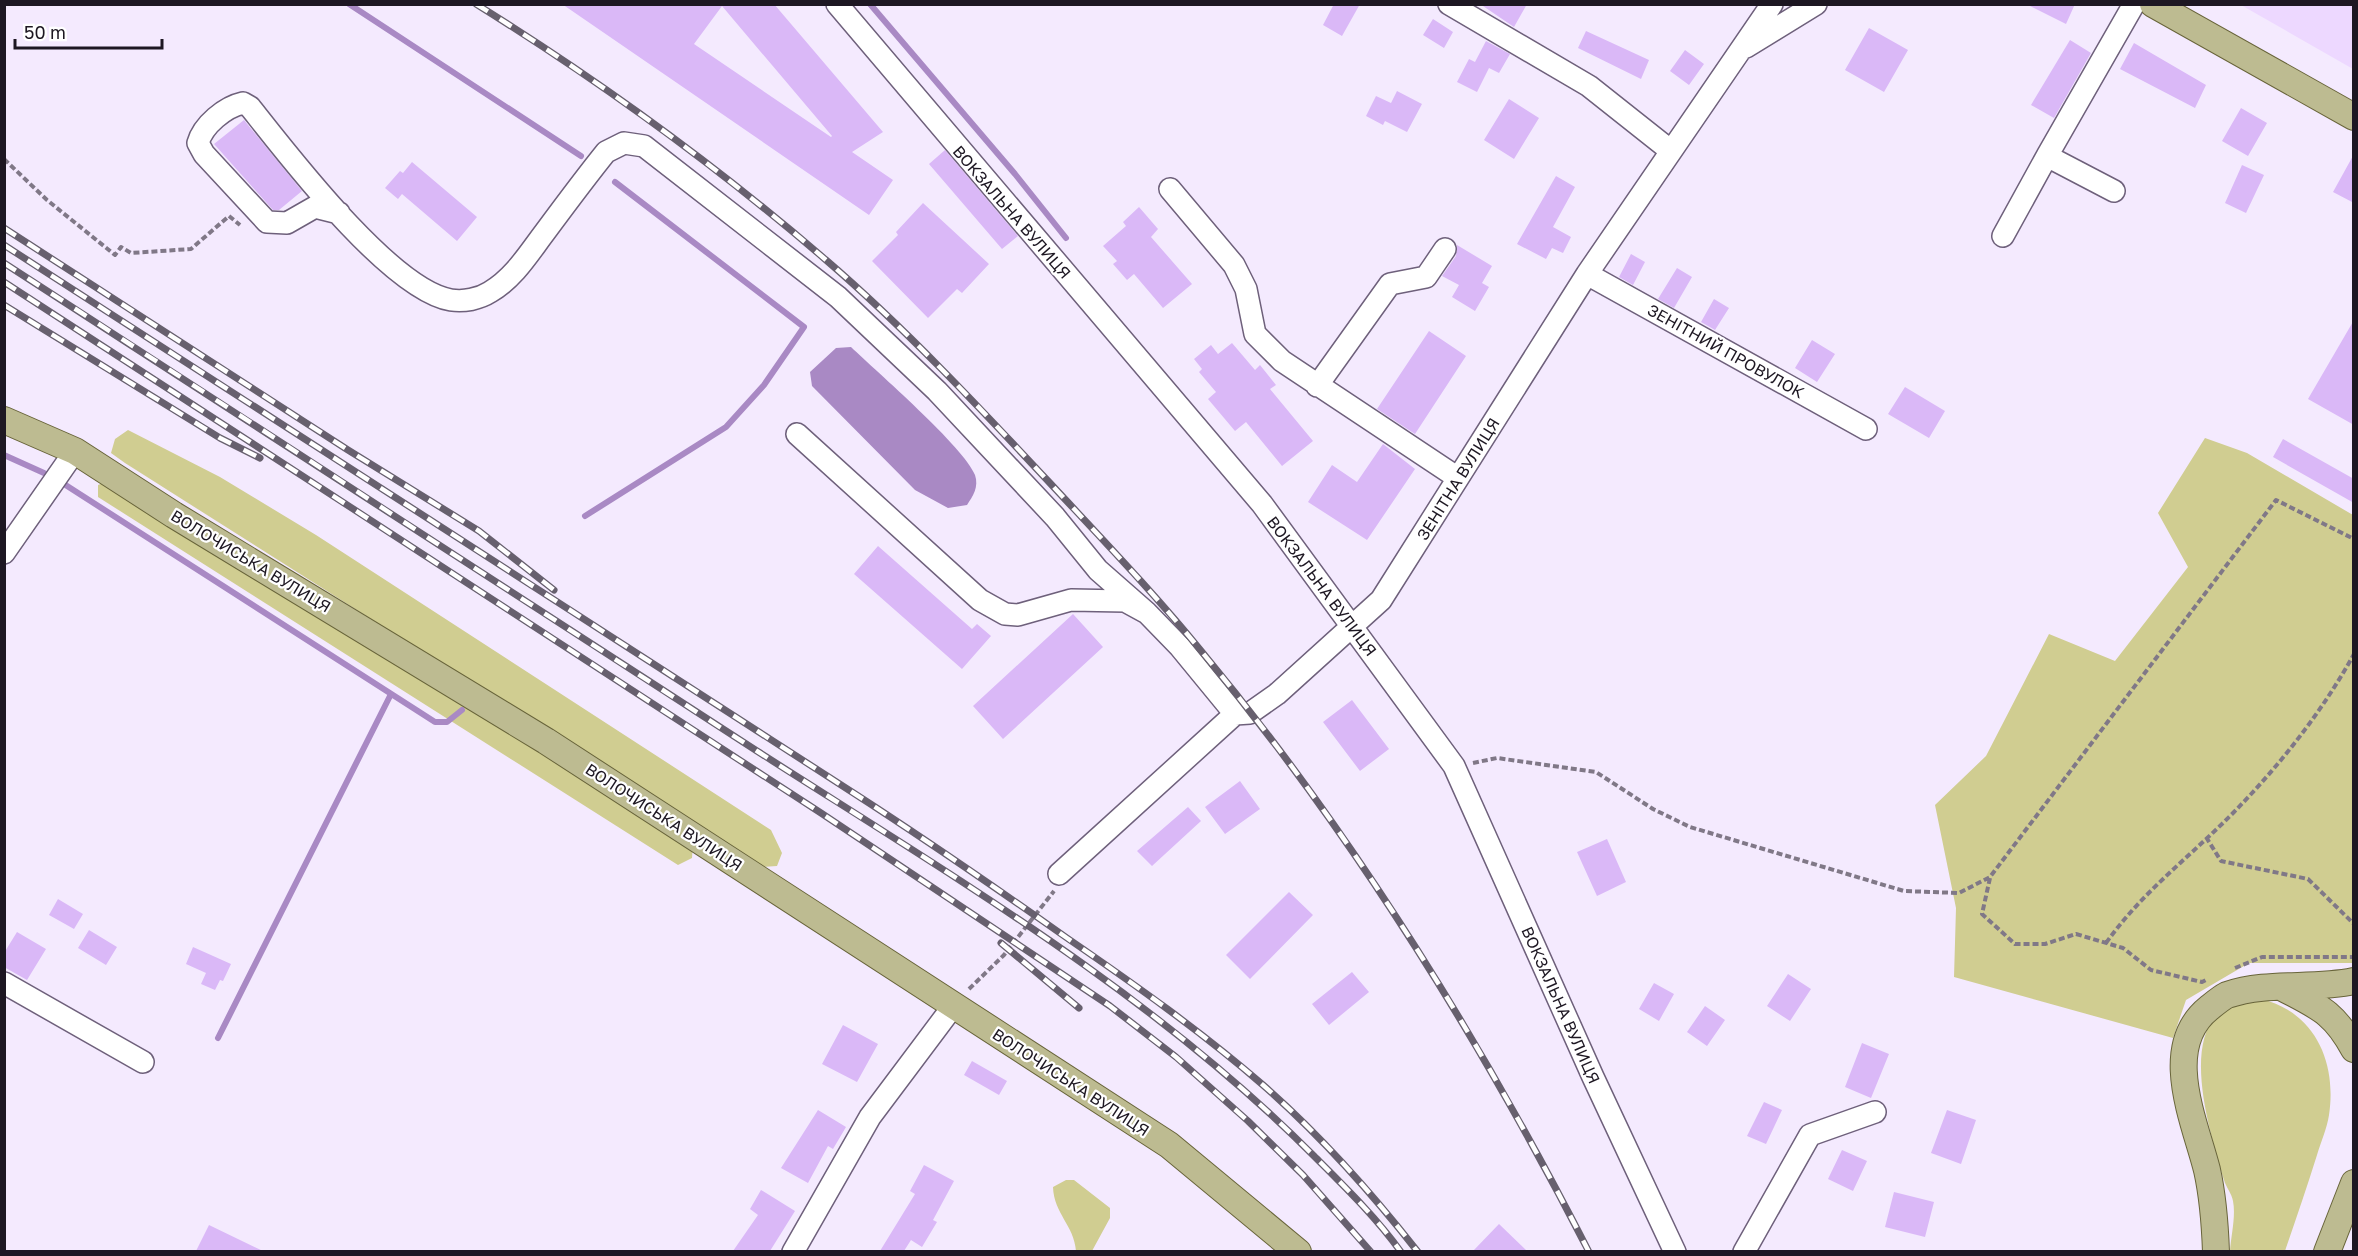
<svg xmlns="http://www.w3.org/2000/svg" width="2358" height="1256" font-family="'Golos Text',sans-serif">
  <style>
    .built { fill: #edd8ff }
    .green { fill: #d0cd91 }
    .water { fill: #a989c4 }
    .lines { fill: none; stroke-linecap: round; stroke-linejoin: round }
    .stream { stroke: #a989c4; stroke-width: 6 }
    .building { fill: #dab8f7; fill-rule: evenodd }
    .minor-casing { stroke: #6e607b; stroke-width: 24 }
    .major-casing { stroke: #68643a; stroke-width: 28 }
    .path { stroke: #807887; stroke-width: 4; stroke-dasharray: 6 3; stroke-linecap: butt }
    .minor { stroke: #fff; stroke-width: 21 }
    .major { stroke: #bdbb91; stroke-width: 26 }
    .rail-casing { stroke: #67606e; stroke-width: 7 }
    .rail { stroke: #fff; stroke-width: 4.5; stroke-dasharray: 14; stroke-linecap: butt }
    .labels { text-anchor: middle; stroke-width: 4.5; stroke-linejoin: round; paint-order: stroke }
    .street-label { font-size: 16px; fill: #1d1722; stroke: #fff }
  </style>
  <rect width="100%" height="100%" fill="#f4eafe"/>
  <path class="built" d="M2241 5H2353V69Z"/>
  <path class="green" d="M128 430 220 477 316 535 771 830 782 853 777 866 762 867 125 463 111 453 115 439Z
    M2205 438 2247 453 2353 515V963H2249L2186 1000 2173 1038 1954 977 1956 908 1935 805 1986 756 2049 634 2115 661 2188 567 2158 513Z
    M105 482 693 843 692 858 678 865 98 497V485Z
    M2262 999C2315 1013 2337 1062 2329 1115 2327 1128 2321 1142 2317 1155 2307 1187 2296 1219 2285 1251H2230C2231 1236 2236 1216 2233 1201 2232 1194 2226 1187 2224 1180 2211 1135 2174 1025 2235 1003 2243 1000 2254 1000 2262 999Z
    M1066 1180H1074L1110 1208V1218L1092 1251H1076C1074 1225 1054 1214 1053 1187Z"/>
  <path class="water" d="M851 347C876 371 965 448 975 475 979 487 973 496 967 505L948 508 915 490 812 386 810 372 836 348Z"/>
  <g class="lines">
    <path class="stream" d="M349 4 581 156
      M870 4 1015 174 1066 238
      M4 455 44 473
      M64 484 435 722H447L462 710
      M585 516 726 427 764 385 804 327 615 182
      M218 1038 391 694"/>
  </g>
  <path class="building" d="M562 4H774L883 132 852 152 893 180 869 215ZM722 6 832 136 831 137 694 44Z
    M1334 4H1360L1342 36 1323 25Z
    M1480 4H1527L1514 27Z
    M2026 4H2075L2066 24Z
    M1433 19 1453 32 1444 48 1423 35Z
    M1869 28 1908 50 1884 92 1845 70Z
    M1586 31 1649 60 1641 79 1578 48Z
    M2070 40 2091 53 2054 118 2031 105Z
    M1486 41 1510 54 1499 73 1489 68 1477 92 1457 82 1469 59 1475 62Z
    M2134 43 2206 85 2195 108 2120 69Z
    M1685 50 1704 64 1689 85 1670 71Z
    M1397 91 1422 104 1407 132 1385 121 1383 125 1366 116 1376 96 1391 103Z
    M1509 99 1539 118 1514 159 1484 140Z
    M2241 108 2267 123 2248 156 2222 141Z
    M244 120 302 191 279 210H273L214 144Z
    M945 150 1018 236 1002 249 929 164Z
    M2354 154V203L2333 192Z
    M412 162 477 217 457 241 402 194 398 199 385 188 400 171 403 173Z
    M2242 165 2264 175 2246 213 2225 203Z
    M1556 176 1575 187 1553 227 1571 237 1563 253 1552 248 1546 259 1517 244Z
    M923 203 989 264 962 293 957 289 928 318 872 261 898 235 896 232Z
    M1139 207 1158 229 1151 237 1192 284 1163 308 1134 274 1127 280 1113 264 1117 261 1103 246 1126 226 1123 222Z
    M1457 245 1492 266 1482 283 1489 287 1475 311 1452 297 1459 285 1442 276 1456 256Z
    M1631 254 1645 262 1633 285 1619 277Z
    M1677 268 1692 277 1674 308 1658 299Z
    M1714 299 1729 308 1715 330 1701 322Z
    M2354 320V425L2308 399Z
    M1429 331 1466 356 1415 434 1377 409Z
    M1812 340 1835 354 1817 382 1795 368Z
    M1232 343 1255 370 1260 365 1276 385 1270 389 1313 441 1282 466 1246 422 1235 431 1208 399 1216 392 1199 372 1202 369 1194 359 1211 345 1218 354Z
    M1905 387 1945 411 1929 438 1888 414Z
    M2283 439 2354 479V503L2273 457Z
    M1383 444 1415 469 1367 540 1308 502 1332 465 1357 482Z
    M878 546 972 629 977 624 991 636 962 669 854 574Z
    M1073 614 1103 647 1003 739 973 706Z
    M1352 700 1389 749 1360 771 1323 722Z
    M1240 781 1260 809 1225 834 1205 807Z
    M1188 807 1201 821 1152 866 1137 851Z
    M1607 839 1626 882 1597 896 1577 852Z
    M1289 892 1313 915 1250 979 1226 955Z
    M58 899 83 914 74 929 49 915Z
    M89 930 117 947 106 965 78 948Z
    M17 932 46 949 27 980 4 967V953Z
    M193 947 231 964 223 981 220 980 215 990 201 984 206 973 186 964Z
    M1352 972 1369 992 1329 1025 1312 1004Z
    M1788 974 1811 989 1790 1021 1767 1006Z
    M1654 983 1674 994 1659 1021 1639 1009Z
    M1705 1006 1725 1020 1707 1046 1687 1032Z
    M843 1025 878 1044 857 1082 822 1064Z
    M1862 1043 1889 1054 1871 1098 1845 1087Z
    M972 1061 1007 1081 999 1095 964 1075Z
    M1764 1102 1782 1110 1766 1144 1747 1136Z
    M818 1110 846 1127 833 1149 828 1146 808 1183 781 1168Z
    M1947 1110 1976 1120 1961 1164 1931 1153Z
    M1842 1150 1867 1161 1853 1191 1828 1179Z
    M924 1165 954 1181 933 1220 937 1222 922 1247 911 1240 904 1251H880L915 1194 910 1191Z
    M761 1190 795 1211 770 1251H733L758 1215 750 1209Z
    M1894 1192 1934 1202 1925 1237 1885 1227Z
    M1499 1224 1527 1251H1473Z
    M209 1225 263 1251H196Z"/>
  <g class="lines">
    <g class="minor-casing">
      <path id="minor" d="M837 4 1262 504 1454 766 1593 1077 1675 1252
        M1449 4 1589 86 1671 151
        M1746 47 1816 4
        M1170 189 1234 265 1246 289 1255 334 1282 361 1458 478
        M2114 191 2047 156 2134 4
        M339 213 315 207 287 223 267 222 204 154 198 143C203 125 225 107 243 103L250 107C288 155 391 290 451 300 464 302 479 299 490 292 514 278 529 253 545 232 565 205 585 178 606 152L624 143 644 146 838 297 937 391 1055 517 1098 570 1147 613
        M2003 236 2047 156
        M1587 274 1866 429
        M1317 386 1390 284 1426 277 1445 249
        M797 434 980 600 1005 614 1018 615 1071 600 1125 601 1147 613 1180 647 1235 714
        M4 553 75 451
        M1059 874 1235 714 1250 713 1277 694 1381 600 1587 274 1772 4
        M4 983 143 1062
        M793 1252 870 1117 954 1005
        M1744 1252 1810 1135 1875 1112"/>
    </g>
    <g class="major-casing">
      <path id="major" d="M2153 4 2354 117
        M4 420 75 451 174 515 546 741 1169 1145 1298 1252
        M2283 988C2319 1007 2334 1012 2354 1049
        M2216 1252C2215 1224 2213 1197 2207 1170 2195 1122 2160 1047 2209 1008 2214 1004 2221 998 2227 995 2268 981 2312 990 2354 981
        M2327 1252 2354 1183"/>
    </g>
    <path class="path" d="M4 159 47 200 115 255 121 247 131 253 191 249 229 216 240 225
      M1473 763 1497 758 1596 772 1653 809 1690 827 1904 891 1959 893 1990 877 2276 500 2354 539
      M2206 837 2221 861 2308 879 2354 924
      M1990 878 1982 914 2015 944H2045L2076 934 2123 948 2151 970 2202 982 2206 980
      M2106 943C2143 891 2191 856 2234 812 2280 765 2322 712 2354 654
      M2235 968 2262 957H2354
      M969 989 1004 955 1054 891"/>
    <use href="#minor" class="minor"/>
    <use href="#major" class="major"/>
    <g class="rail-casing">
      <path id="rail" d="M476 4C598 80 717 166 826 260 905 328 977 405 1049 482 1101 538 1154 593 1202 652 1354 835 1481 1041 1589 1252
        M4 228 348 450 479 531 554 590
        M4 245 852 792C925 839 996 888 1067 938 1134 984 1202 1032 1263 1085 1320 1135 1371 1192 1418 1252
        M4 263C256 425 506 589 757 751 949 874 1152 993 1314 1156 1344 1186 1376 1217 1401 1252
        M4 282 821 813 1110 1006 1176 1057 1248 1121 1303 1175 1371 1252
        M4 305 220 438 260 458
        M1001 943 1079 1008"/>
    </g>
    <use href="#rail" class="rail"/>
  </g>
  <g class="labels">
    <g class="street-label">
      <text transform="translate(1012 212) rotate(49)" y="6">ВОКЗАЛЬНА ВУЛИЦЯ</text>
      <text transform="translate(1726 351) rotate(29)" y="6">ЗЕНІТНИЙ ПРОВУЛОК</text>
      <text transform="translate(1458 479) rotate(-58)" y="6">ЗЕНІТНА ВУЛИЦЯ</text>
      <text transform="translate(251 561) rotate(31)" y="6">ВОЛОЧИСЬКА ВУЛИЦЯ</text>
      <text transform="translate(1322 586) rotate(53)" y="6">ВОКЗАЛЬНА ВУЛИЦЯ</text>
      <text transform="translate(664 817) rotate(33)" y="6">ВОЛОЧИСЬКА ВУЛИЦЯ</text>
      <text transform="translate(1561 1005) rotate(66)" y="6">ВОКЗАЛЬНА ВУЛИЦЯ</text>
      <text transform="translate(1071 1082) rotate(33)" y="6">ВОЛОЧИСЬКА ВУЛИЦЯ</text>
    </g>
  </g>
  <rect width="2358" height="1256" fill="none" stroke="#1d1722" stroke-width="12"/>
  <path d="M15 39v9h147v-9" fill="none" stroke="#1d1722" stroke-width="3"/>
  <text x="24" y="39" font-size="18" fill="#1d1722" stroke="#ffffff" stroke-width="4.5" paint-order="stroke">50 m</text>
</svg>
